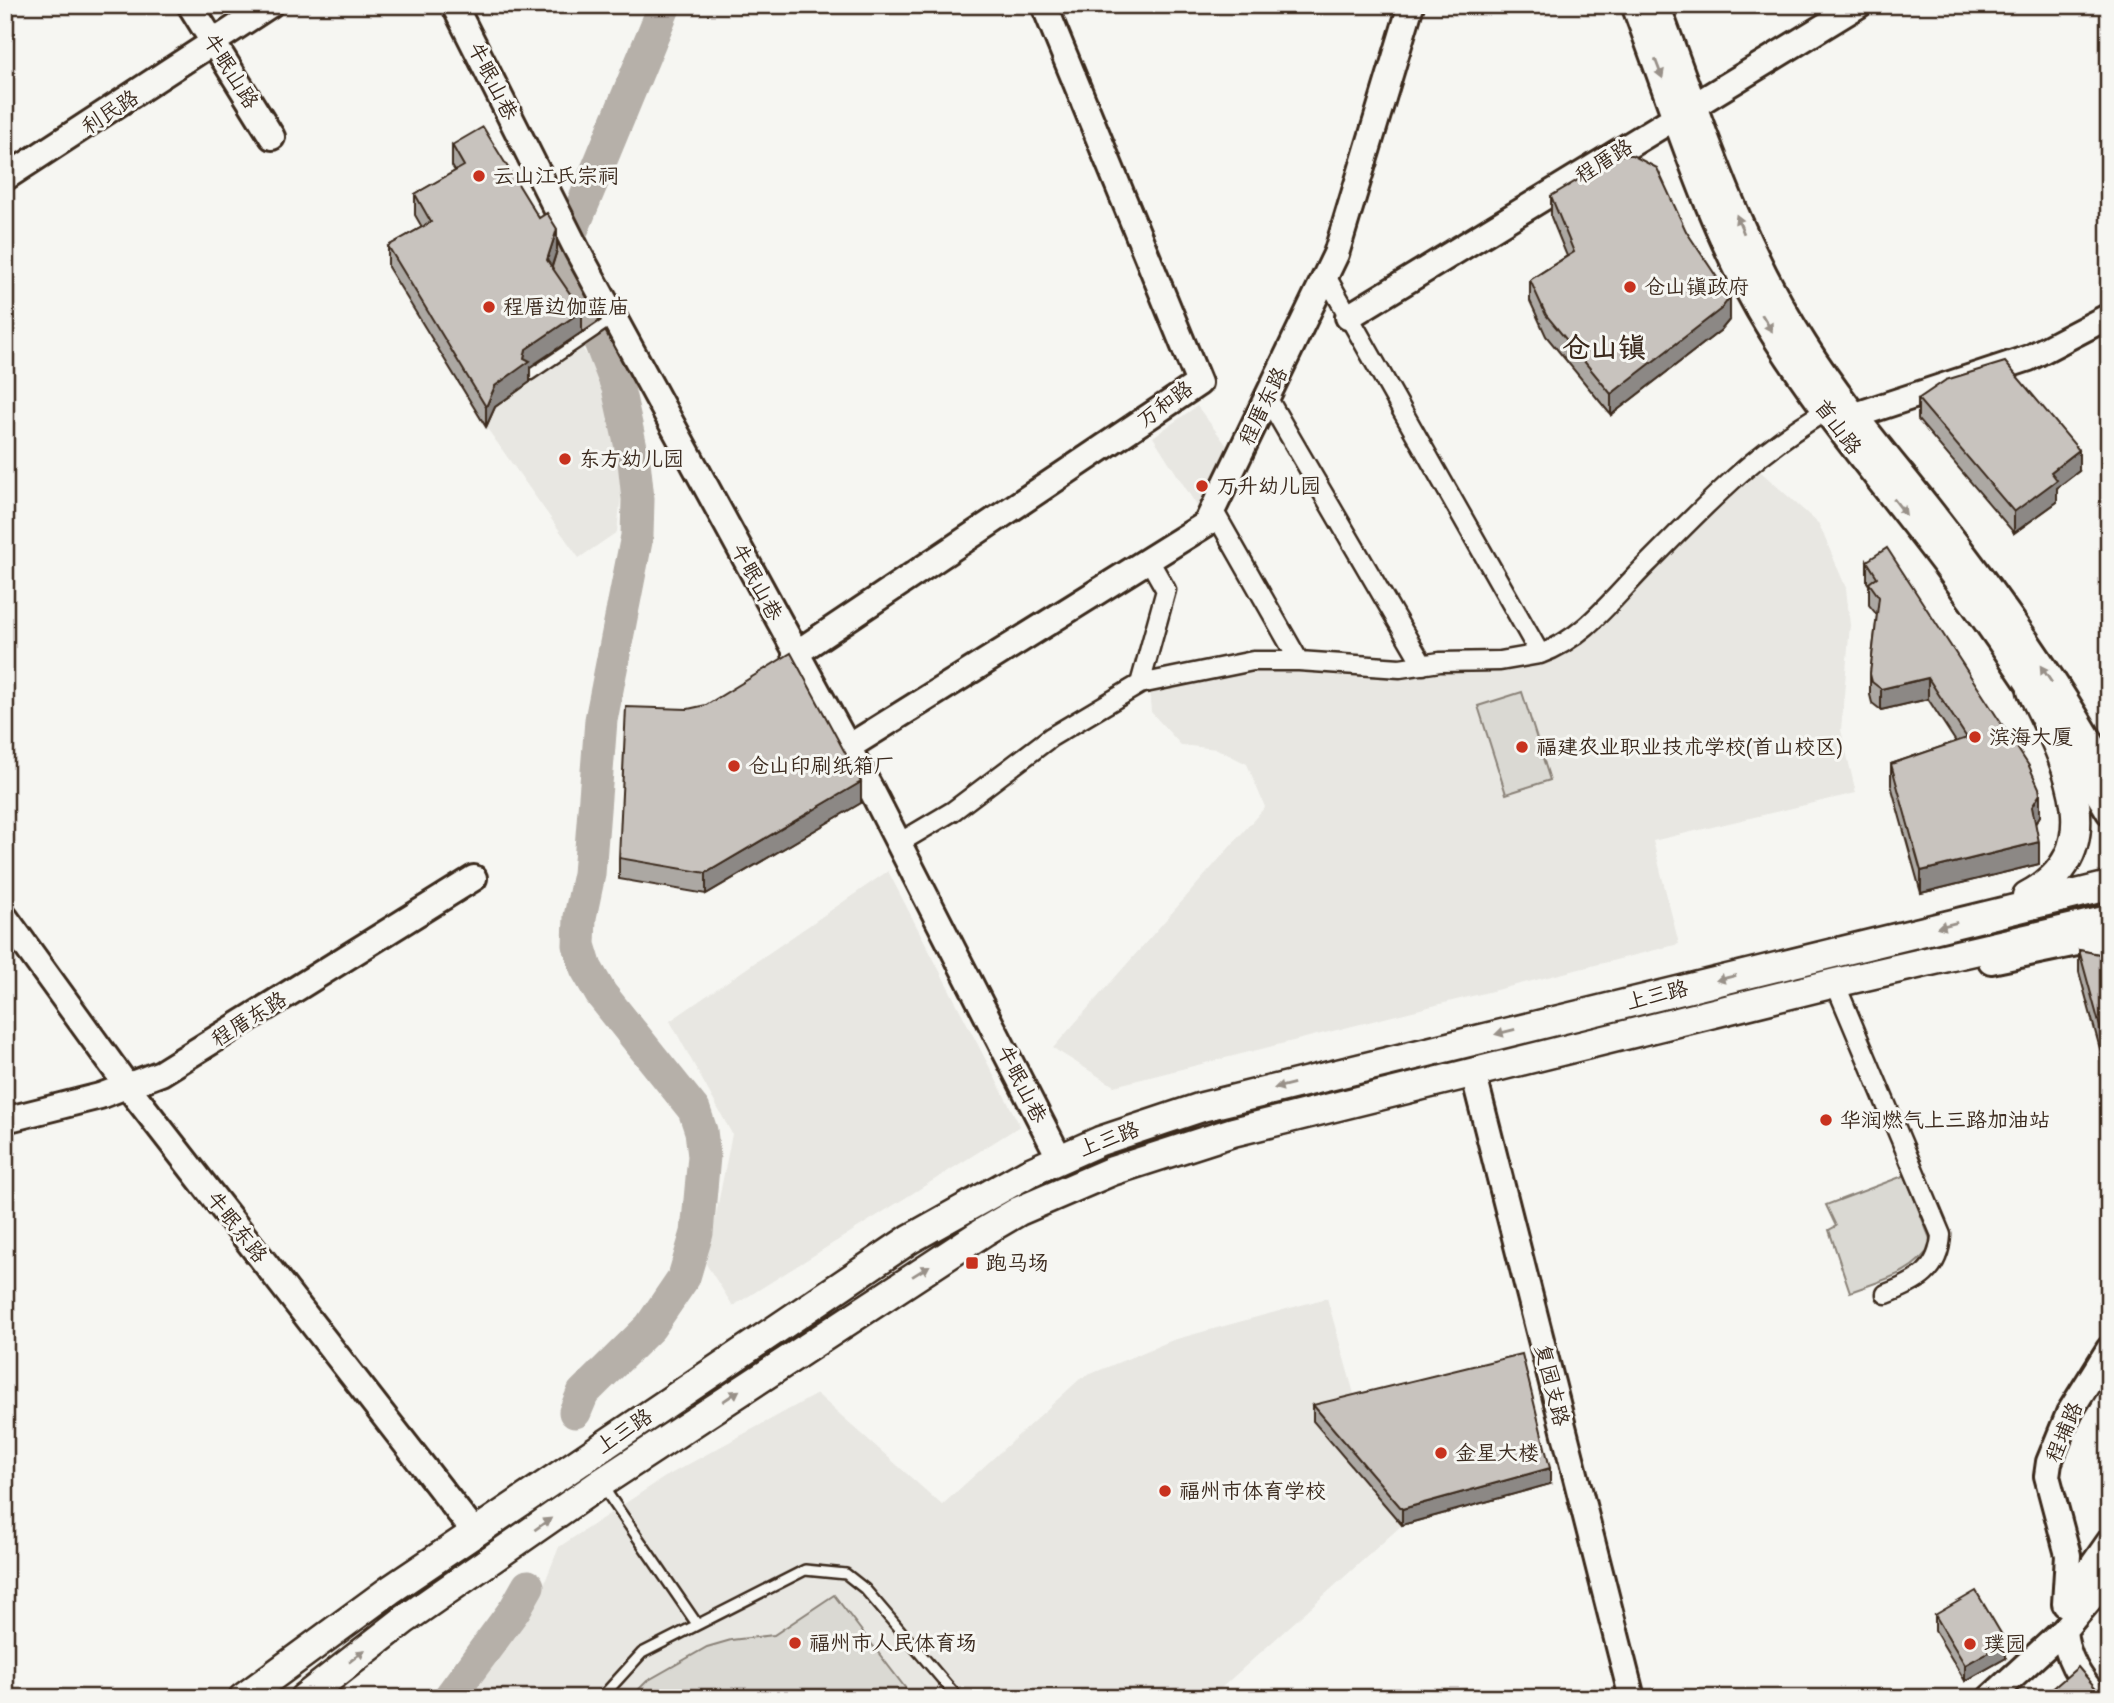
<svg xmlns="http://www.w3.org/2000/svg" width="2114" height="1703" font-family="Delius,'LXGW WenKai TC',sans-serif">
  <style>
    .built { fill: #e8e7e2 }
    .pitch { fill: #dad9d3; stroke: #8a8278; stroke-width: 2 }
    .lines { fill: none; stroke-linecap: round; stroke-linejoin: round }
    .river { stroke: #b6b0a9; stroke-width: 33 }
    .lane-casing { stroke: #3b2a1e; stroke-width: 14 }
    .street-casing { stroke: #3b2a1e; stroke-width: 23 }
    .secondary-casing { stroke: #3b2a1e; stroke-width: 30 }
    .primary-casing { stroke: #3b2a1e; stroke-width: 33 }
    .lane { stroke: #f6f6f2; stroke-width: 9 }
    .street { stroke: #f6f6f2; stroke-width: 18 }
    .secondary { stroke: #f6f6f2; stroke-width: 24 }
    .primary { stroke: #f6f6f2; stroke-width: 28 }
    .wall { fill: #aca8a3; stroke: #3b2a1e; stroke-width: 2 }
    .shaded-wall { fill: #8c8885; stroke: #3b2a1e; stroke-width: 2 }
    .building { fill: #c8c3be; stroke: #3b2a1e; stroke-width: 2 }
    .oneway { fill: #989088 }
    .poi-dot { fill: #c8321e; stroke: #f6f6f2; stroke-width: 2.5 }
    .labels { text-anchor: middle; stroke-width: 6; stroke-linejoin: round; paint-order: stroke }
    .street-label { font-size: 21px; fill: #3b2a1e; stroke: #f6f6f2 }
    .poi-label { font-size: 21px; fill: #3b2a1e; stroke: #f6f6f2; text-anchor: start }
    .district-label { font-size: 28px; font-weight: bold; fill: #3b2a1e; stroke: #f6f6f2 }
  </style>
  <rect width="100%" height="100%" fill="#f6f6f2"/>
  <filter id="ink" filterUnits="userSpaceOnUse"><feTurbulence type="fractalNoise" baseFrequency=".0143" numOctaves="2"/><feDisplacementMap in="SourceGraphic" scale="14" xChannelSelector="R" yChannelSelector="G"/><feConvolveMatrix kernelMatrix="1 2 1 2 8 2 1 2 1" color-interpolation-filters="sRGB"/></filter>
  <g filter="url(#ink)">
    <path class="built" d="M580 345 591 361 606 404 621 449 624 469 617 532 579 558 486 427 495 407Z
      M1197 406 1234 455 1204 517 1153 437Z
      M1761 472 1819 524 1846 588 1850 625 1841 730 1856 793 1653 841 1679 944 1114 1086 1053 1048 1265 807 1247 764 1217 749 1181 745 1151 712 1149 688 1245 665 1550 656 1736 484Z
      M888 871 1020 1126 733 1306 706 1264 732 1134 670 1021Z
      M1327 1298 1358 1408 1314 1421 1402 1525 1210 1698H459L534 1609 559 1547 665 1477 817 1394 942 1505 1081 1378 1173 1340Z"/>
    <path class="pitch" d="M1522 692 1550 780 1506 794 1478 706Z
      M1911 1173 1907 1180 1932 1244C1914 1275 1881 1280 1850 1292L1829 1230 1836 1226 1826 1205Z
      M834 1595 913 1698H630L647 1681 707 1647 731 1640 774 1635Z"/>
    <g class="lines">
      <path class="river" d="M575 1412 583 1393 650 1327 684 1277 697 1233 704 1156 701 1131 694 1110 601 994 586 968 579 945 580 917 589 874 601 720 637 536 638 499 634 461 618 388 600 342 562 270 561 257 665 5
        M449 1698 515 1609 528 1586"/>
      <g class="lane-casing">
        <path id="lane" d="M530 375 613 319
          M603 1487 697 1624
          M601 1698 642 1653 805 1570 846 1574 865 1589 958 1698"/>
      </g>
      <g class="street-casing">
        <path id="street" d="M1327 278 1540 654C1584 639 1614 597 1646 565 1705 506 1751 455 1824 412
          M1268 399 1423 665
          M1212 508 1299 661
          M1140 684 1166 590 1149 560
          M899 843 953 811 1051 737 1140 684 1253 661H1299L1400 668 1440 662 1500 661 1540 654
          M1835 983 1941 1235C1939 1271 1917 1282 1886 1294"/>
      </g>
      <g class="secondary-casing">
        <path id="secondary" d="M190 5 272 137
          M454 5 577 250 873 793 1060 1159
          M1634 5C1673 107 1704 214 1758 309 1811 401 1881 480 1945 565 2004 644 2058 727 2109 812
          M1657 5C1701 122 1737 240 1805 345 1841 402 1885 453 1927 506 1993 590 2057 680 2109 773
          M5 178 270 5
          M1348 317 1859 5
          M1853 416 2029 358 2109 316
          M795 654 1199 383 1044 5
          M847 748 1206 524 1336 254 1411 5
          M5 917 128 1087 475 1533
          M1991 961 2077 943 2109 946
          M1473 1072 1632 1698
          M5 1120 100 1096 161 1073 474 878
          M2067 1602 2109 1542
          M2065 1604 2068 1555 2047 1476 2049 1462 2069 1413 2109 1349
          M2064 1630C2066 1657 2079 1678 2097 1698
          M1990 1698 2064 1630 2109 1577"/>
      </g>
      <g class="primary-casing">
        <path id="primary" d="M2027 896C2114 851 2066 761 2032 691
          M243 1698 390 1590 910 1239 1028 1173 1100 1141 1202 1107 2109 886
          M304 1698 404 1620 601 1483 985 1231 1019 1211 1112 1171 1233 1132 1835 983 2109 920"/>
      </g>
      <use href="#lane" class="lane"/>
      <use href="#street" class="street"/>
      <use href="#secondary" class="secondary"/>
      <use href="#primary" class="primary"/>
    </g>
    <path class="wall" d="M452 145 557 250 552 267 582 332 530 367V382L495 407 486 427 388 267V246L422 227 415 215V194L455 171 452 166Z
      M1551 196 1686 231 1730 319 1721 330 1611 415 1546 336 1530 301V280L1567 256 1551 217Z
      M1918 399 2079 471 2057 488V502L2014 533 1918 420Z
      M1867 561 2040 816 2035 823 2039 864 1921 893 1891 785V764L1956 742 1928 699 1881 710 1872 703 1870 695V674L1877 615 1869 605V585L1867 582Z
      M2109 662V683L2106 680V665Z
      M861 803 706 894 619 879V858Z
      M2079 950 2109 956 2108 1078 2079 972Z
      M1313 1405 1550 1484 1402 1525 1313 1421Z
      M1935 1615 2006 1658 1965 1681 1935 1631Z"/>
    <path class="shaded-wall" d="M557 229V250L547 281V260Z
      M1730 297V319L1721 330 1611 415V394Z
      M582 311V332L530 367V382L495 407 486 427V407L495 386 524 358 526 349Z
      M2079 450V471L2057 488V502L2014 533V512L2051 472Z
      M1928 678V699L1881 710V689Z
      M861 782V803L706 894V873Z
      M2040 794V816L2032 829V807Z
      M2039 842V864L1921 893V871Z
      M2108 1056H2109V1077L2108 1078Z
      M1550 1468V1484L1402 1525V1509Z
      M2006 1642V1658L1965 1681V1665Z"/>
    <path class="building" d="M483 127 539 218 547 213 557 229 547 260 582 311 526 349 524 358 530 361 495 386 486 407 388 246 431 222 415 194 464 166 452 145Z
      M1620 155H1632L1657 168 1686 231 1730 297 1721 309 1611 394 1546 315 1530 280 1574 252 1551 196Z
      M2005 362 2079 450 2051 472 2057 480 2014 512 1918 399 1946 380Z
      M1887 548 2029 766 2039 788 2040 794 2032 807 2039 842 1921 871 1891 764 1967 738 1928 678 1881 689 1872 682 1870 674 1879 597 1869 583 1877 577 1867 561Z
      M791 653 861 782 706 873 619 858 626 707 688 709 706 705Z
      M2079 950 2109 956V1056H2108Z
      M1522 1354 1550 1468 1402 1509 1313 1405Z
      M1976 1591 2006 1642 1965 1665 1935 1615Z
      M2078 1667 2104 1698H2042Z"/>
    <defs><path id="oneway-solid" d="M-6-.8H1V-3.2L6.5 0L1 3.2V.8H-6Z" transform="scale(1.75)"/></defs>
    <g class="oneway">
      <use href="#oneway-solid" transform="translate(1659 69) rotate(69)"/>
      <use href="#oneway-solid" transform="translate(1740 224) rotate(-112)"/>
      <use href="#oneway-solid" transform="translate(1767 323) rotate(59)"/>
      <use href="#oneway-solid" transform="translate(1900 507) rotate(52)"/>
      <use href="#oneway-solid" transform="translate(2046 674) rotate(-124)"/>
      <use href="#oneway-solid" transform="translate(1947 925) rotate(166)"/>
      <use href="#oneway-solid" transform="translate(1726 978) rotate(166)"/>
      <use href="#oneway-solid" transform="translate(1505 1032) rotate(166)"/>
      <use href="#oneway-solid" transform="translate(1284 1086) rotate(166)"/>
      <use href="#oneway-solid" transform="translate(921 1271) rotate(-32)"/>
      <use href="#oneway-solid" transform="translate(731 1396) rotate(-34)"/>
      <use href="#oneway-solid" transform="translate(543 1524) rotate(-35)"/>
      <use href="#oneway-solid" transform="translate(357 1656) rotate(-38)"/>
    </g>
  </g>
  <g class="poi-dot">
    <circle cx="479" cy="176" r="7"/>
    <circle cx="1630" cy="287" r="7"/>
    <circle cx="489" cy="307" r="7"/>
    <circle cx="565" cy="459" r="7"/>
    <circle cx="1202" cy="486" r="7"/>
    <circle cx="1975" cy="737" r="7"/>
    <circle cx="1522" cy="747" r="7"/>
    <circle cx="734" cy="766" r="7"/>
    <circle cx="1826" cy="1120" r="7"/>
    <rect x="965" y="1256" width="14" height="14" rx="3.5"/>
    <circle cx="1441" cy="1453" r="7"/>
    <circle cx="1165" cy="1491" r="7"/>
    <circle cx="795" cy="1643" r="7"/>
    <circle cx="1970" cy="1644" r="7"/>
  </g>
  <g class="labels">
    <g class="street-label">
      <text transform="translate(231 71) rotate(58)" y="7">牛眠山路</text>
      <text transform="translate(493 81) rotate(63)" y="7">牛眠山巷</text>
      <text transform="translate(110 112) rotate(-33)" y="7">利民路</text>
      <text transform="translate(1604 161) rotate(-32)" y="7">程厝路</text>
      <text transform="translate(1165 404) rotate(-36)" y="7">万和路</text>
      <text transform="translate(1263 406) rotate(-64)" y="7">程厝东路</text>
      <text transform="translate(1838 427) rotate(53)" y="7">首山路</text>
      <text transform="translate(757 582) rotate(62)" y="7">牛眠山巷</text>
      <text transform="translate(1657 995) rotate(-14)" y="7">上三路</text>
      <text transform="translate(249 1019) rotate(-32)" y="7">程厝东路</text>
      <text transform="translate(1022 1084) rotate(63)" y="7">牛眠山巷</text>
      <text transform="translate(1109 1139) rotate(-21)" y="7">上三路</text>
      <text transform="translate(237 1227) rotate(52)" y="7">牛眠东路</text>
      <text transform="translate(1552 1385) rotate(76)" y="7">复园支路</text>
      <text transform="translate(624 1431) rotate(-34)" y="7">上三路</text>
      <text transform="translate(2064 1432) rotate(-67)" y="7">程埔路</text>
    </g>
    <g class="poi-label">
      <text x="493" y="183">云山江氏宗祠</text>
      <text x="1644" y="294">仓山镇政府</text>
      <text x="503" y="314">程厝边伽蓝庙</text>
      <text x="579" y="466">东方幼儿园</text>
      <text x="1216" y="493">万升幼儿园</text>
      <text x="1989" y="744">滨海大厦</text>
      <text x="1536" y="754">福建农业职业技术学校(首山校区)</text>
      <text x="748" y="773">仓山印刷纸箱厂</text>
      <text x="1840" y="1127">华润燃气上三路加油站</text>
      <text x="986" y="1270">跑马场</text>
      <text x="1455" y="1460">金星大楼</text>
      <text x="1179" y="1498">福州市体育学校</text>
      <text x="809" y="1650">福州市人民体育场</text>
      <text x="1984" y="1651">璞园</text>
    </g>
    <g class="district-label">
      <text x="1604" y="357">仓山镇</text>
    </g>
  </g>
  <rect width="2114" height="1703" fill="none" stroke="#f6f6f2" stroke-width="28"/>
  <rect x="14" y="14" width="2086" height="1675" fill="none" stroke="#3b2a1e" stroke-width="2.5" filter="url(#ink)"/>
</svg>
